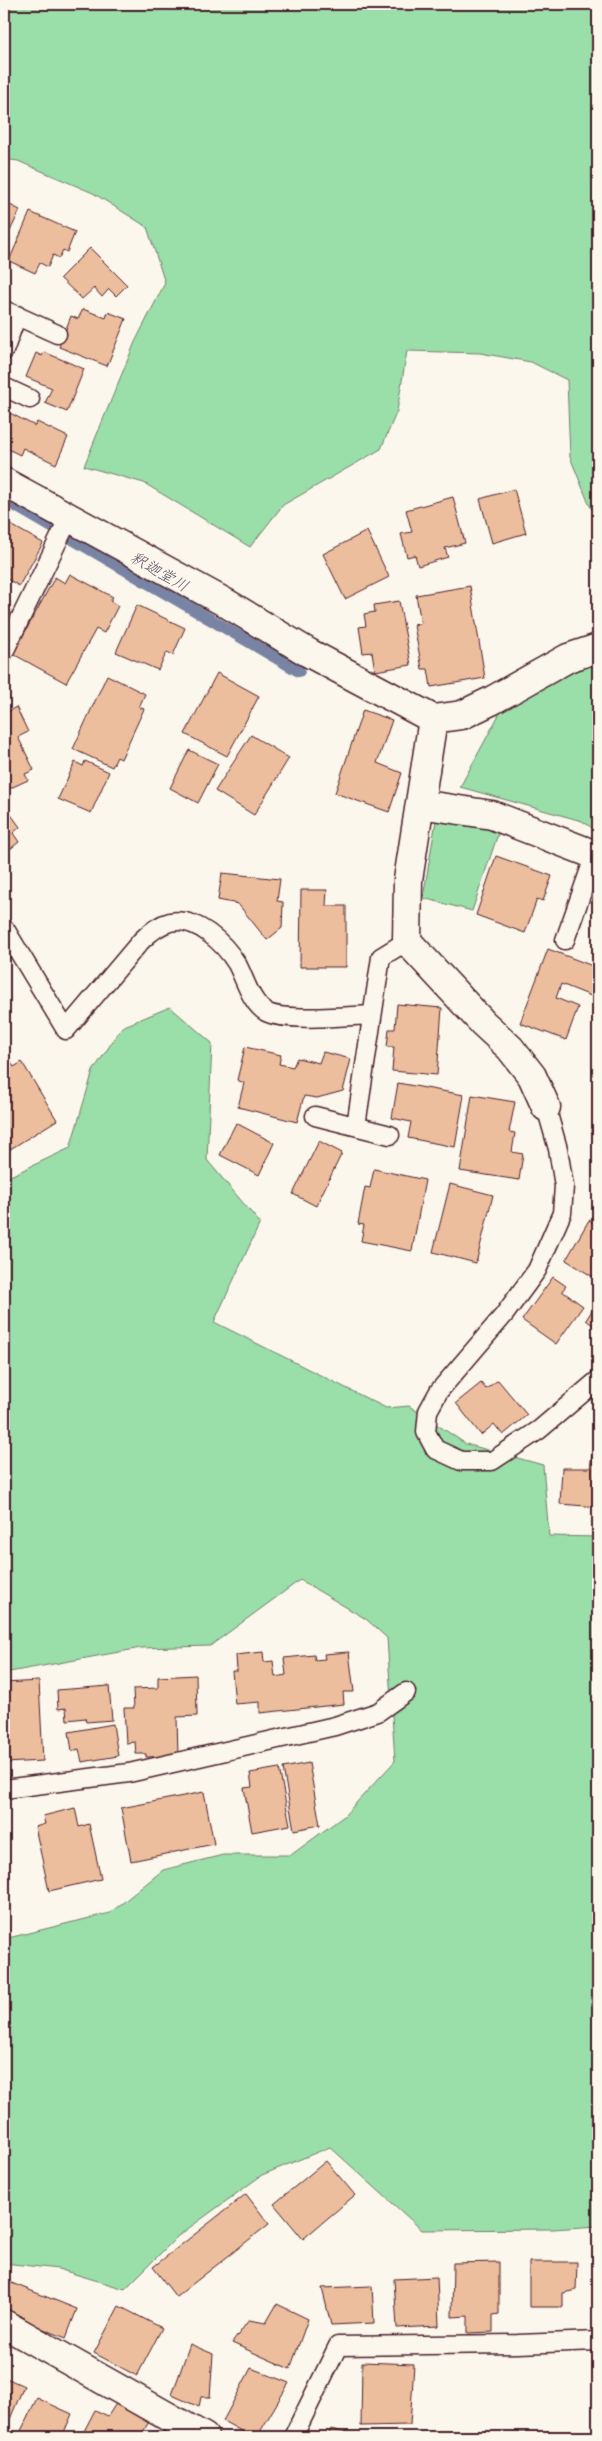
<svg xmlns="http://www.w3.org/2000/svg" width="602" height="2441" font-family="Dekko,'Klee One',sans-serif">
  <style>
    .green { fill: #9adea9; stroke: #727e6a }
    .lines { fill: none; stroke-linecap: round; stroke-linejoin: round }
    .stream { stroke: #7984a4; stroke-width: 12 }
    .building { fill: #edbe9d; stroke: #4a1f2b }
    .lane-casing { stroke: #4a1f2b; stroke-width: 21 }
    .street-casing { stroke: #4a1f2b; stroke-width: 31 }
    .lane { stroke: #fbf7ec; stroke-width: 18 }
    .street { stroke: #fbf7ec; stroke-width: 28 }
    .labels { text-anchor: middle; stroke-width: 4; stroke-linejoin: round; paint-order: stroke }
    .water-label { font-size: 16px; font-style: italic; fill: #625267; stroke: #fbf7ec }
  </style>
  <rect width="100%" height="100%" fill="#fbf7ec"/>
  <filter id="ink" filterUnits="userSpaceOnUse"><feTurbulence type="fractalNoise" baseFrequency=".02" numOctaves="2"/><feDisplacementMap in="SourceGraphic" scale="10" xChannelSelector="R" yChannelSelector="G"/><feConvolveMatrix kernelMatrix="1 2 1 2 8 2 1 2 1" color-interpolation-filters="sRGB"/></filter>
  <g filter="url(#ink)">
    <path class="green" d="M4 4H598V520L589 504 570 457 567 380 531 362 480 353 407 351 397 411 381 449 283 505 250 547 144 483 84 466 135 342 165 283 147 227 93 193 18 161 4 159Z
      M585 661H598V832L582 821 460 787 501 711Z
      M436 821 499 831 472 911 423 898Z
      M170 1007 212 1043 207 1160 260 1223 214 1322 386 1408 409 1406 466 1444 543 1465 549 1536 598 1537V2226L553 2229 422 2230 330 2147 262 2175 178 2236 125 2289 58 2269 4 2263V1939L110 1913 163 1870 223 1855H291L344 1816 395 1761 387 1638 366 1619 300 1580 210 1646 141 1648 4 1673V1179L70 1148 93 1071 122 1027Z
      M418 2432 595 2433V2437H414Z"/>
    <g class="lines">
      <path class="stream" d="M4 499 299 671"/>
    </g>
    <path class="building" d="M4 202 20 210 4 244Z
      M30 212 75 232 67 252 63 250 59 258 53 255 48 267 40 263 35 273 9 261Z
      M90 248 127 285 116 296 109 289 102 297 94 288 82 299 60 278Z
      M83 309 106 318 108 312 126 319 107 366 59 347 71 316 78 319Z
      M44 352 84 369 67 412 45 403 52 388 26 377 36 353 42 356Z
      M4 410 35 426 37 422 68 437 56 464 23 448 20 455 4 447Z
      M514 489 526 533 492 543 480 499Z
      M453 497 465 543 445 548 448 557 418 566 415 555 407 557 401 534 412 532 406 510Z
      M4 521 43 543 19 586 4 577Z
      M367 531 389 577 345 599 323 554Z
      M70 574 113 597 110 601 118 606 104 633 96 629 66 683 13 654 55 577 65 583Z
      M470 586 485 678 431 687 428 669H422L414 625 421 623 416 595Z
      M399 601 411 665 375 671 372 652 363 653 359 627 366 626 364 614 375 612 374 605Z
      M137 605 185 628 173 655 167 652 158 670 116 652Z
      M217 673 259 696 227 756 185 734Z
      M107 675 145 694 139 707 144 709 121 759 117 757 112 767 73 749Z
      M16 707 28 732 18 737 34 770 25 774 28 780 4 791V714Z
      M363 710 392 720 377 763 402 773 389 812 335 793Z
      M251 735 289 758 254 815 215 791Z
      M189 750 218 764 198 803 170 788Z
      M85 761 109 772 91 813 58 799 75 762 83 766Z
      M4 805 20 827 13 833 19 842 4 854Z
      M496 856 552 876 543 901 537 899 525 933 476 915Z
      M222 873 280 879 277 901 283 902 282 928 267 940 238 904 218 900Z
      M301 890H327L326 906H346V967H300Z
      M548 949 598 968V976L591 996 561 984 556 998 578 1007 566 1040 520 1023Z
      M397 1004 442 1008 437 1075 392 1071 394 1047H387L389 1029H395Z
      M245 1047 281 1055 279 1064 293 1067 297 1058 319 1063 323 1052 351 1059 343 1091 317 1098 304 1096 297 1122 238 1107 244 1083 237 1080Z
      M4 1050 14 1067 22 1062 57 1120 4 1153Z
      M398 1083 464 1095 455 1147 408 1138 411 1122 392 1118Z
      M472 1095 515 1102 509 1132 515 1133 512 1152 523 1154 519 1180 460 1171Z
      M236 1123 274 1143 259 1175 220 1155Z
      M319 1141 342 1153 316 1206 293 1194Z
      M374 1169 425 1180 412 1251 361 1241 364 1225 358 1224 365 1187 370 1188Z
      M450 1184 493 1195 476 1263 433 1252Z
      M589 1220 598 1225V1280L566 1260Z
      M553 1277 566 1286 562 1291 583 1306 556 1344 522 1320Z
      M598 1301V1329L586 1320Z
      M498 1380 527 1415 503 1435 494 1424 481 1435 456 1403 481 1383 486 1389Z
      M593 1448H598V1507L560 1504 562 1468H590Z
      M263 1652 264 1662 273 1661 275 1677 286 1675 284 1658 314 1655 315 1660 325 1659 324 1654 349 1652 354 1692H343L344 1704 260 1713V1702L235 1704 232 1671H237L236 1655Z
      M196 1675 197 1716 177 1717 178 1756 146 1757V1754H136L135 1742 126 1743 124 1708H134L133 1689 158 1688V1677Z
      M39 1681 43 1761 4 1763V1683Z
      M109 1686 112 1720 86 1722 85 1718 67 1720 66 1708 58 1709 57 1690Z
      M113 1724 118 1756 82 1762 79 1749 72 1751 69 1732Z
      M309 1763 320 1825 294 1830 283 1768Z
      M279 1768 290 1825 252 1832 244 1788 252 1787 250 1773Z
      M204 1792 214 1844 131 1861 121 1808Z
      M75 1808 79 1827 89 1824 101 1879 49 1891 35 1827 45 1824 43 1816Z
      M326 2161 355 2195 303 2239 274 2204Z
      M246 2194 269 2224 176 2297 153 2267Z
      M499 2262V2314L493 2315V2332L468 2333V2316L452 2317 453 2263Z
      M529 2262H577L576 2290 563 2293V2307H529Z
      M593 2266H598V2305L595 2304Z
      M437 2277 439 2326 397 2328 394 2279Z
      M4 2280 77 2309 66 2338 4 2313Z
      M372 2286 374 2323 331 2325 322 2288Z
      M277 2304 308 2319 290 2369 232 2343 249 2320 266 2323Z
      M119 2306 162 2328 137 2376 94 2353Z
      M190 2344 213 2354 210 2397H201L199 2407 172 2395Z
      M362 2362 414 2364 410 2425 361 2426Z
      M251 2368 289 2383 257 2437H252L223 2421Z
      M4 2377 24 2386 4 2433Z
      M37 2398 72 2414 62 2437H18Z
      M117 2402 150 2420 140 2437H81L95 2410 108 2416Z
      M331 2429 346 2433 353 2437H327Z"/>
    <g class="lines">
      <g class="lane-casing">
        <path id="lane" d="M4 310 57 334
          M4 351 17 315
          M4 387 30 399
          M4 652 70 516
          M5 929 66 1030 141 941C149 933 158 925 170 922 196 916 224 943 237 964 245 979 251 1003 266 1012 284 1022 349 1016 372 1015
          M565 940 595 855
          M546 1107 558 1149 564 1186 562 1213 537 1270 504 1315 439 1391 428 1411 426 1432 435 1449 461 1461H492L539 1430 598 1380
          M315 1116 390 1135
          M356 1126 381 957 407 941
          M4 1789 129 1773 335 1726 378 1712 406 1692
          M293 2437 338 2346 518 2344 598 2341"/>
      </g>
      <g class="street-casing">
        <path id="street" d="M4 482 226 603 309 653 433 719 462 715 491 701 568 658 598 648
          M433 719 408 880 407 941 483 1023 510 1048 532 1076 546 1107
          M420 804 492 815 598 856
          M4 2324 204 2437"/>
      </g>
      <use href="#lane" class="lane"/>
      <use href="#street" class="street"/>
    </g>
  </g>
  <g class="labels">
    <g class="water-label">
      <text transform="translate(160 571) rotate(30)" y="6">釈迦堂川</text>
    </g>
  </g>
  <rect width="602" height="2441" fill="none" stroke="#fbf7ec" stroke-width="20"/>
  <rect x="10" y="10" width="582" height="2421" fill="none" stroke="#4a1f2b" stroke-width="2" filter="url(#ink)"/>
</svg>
